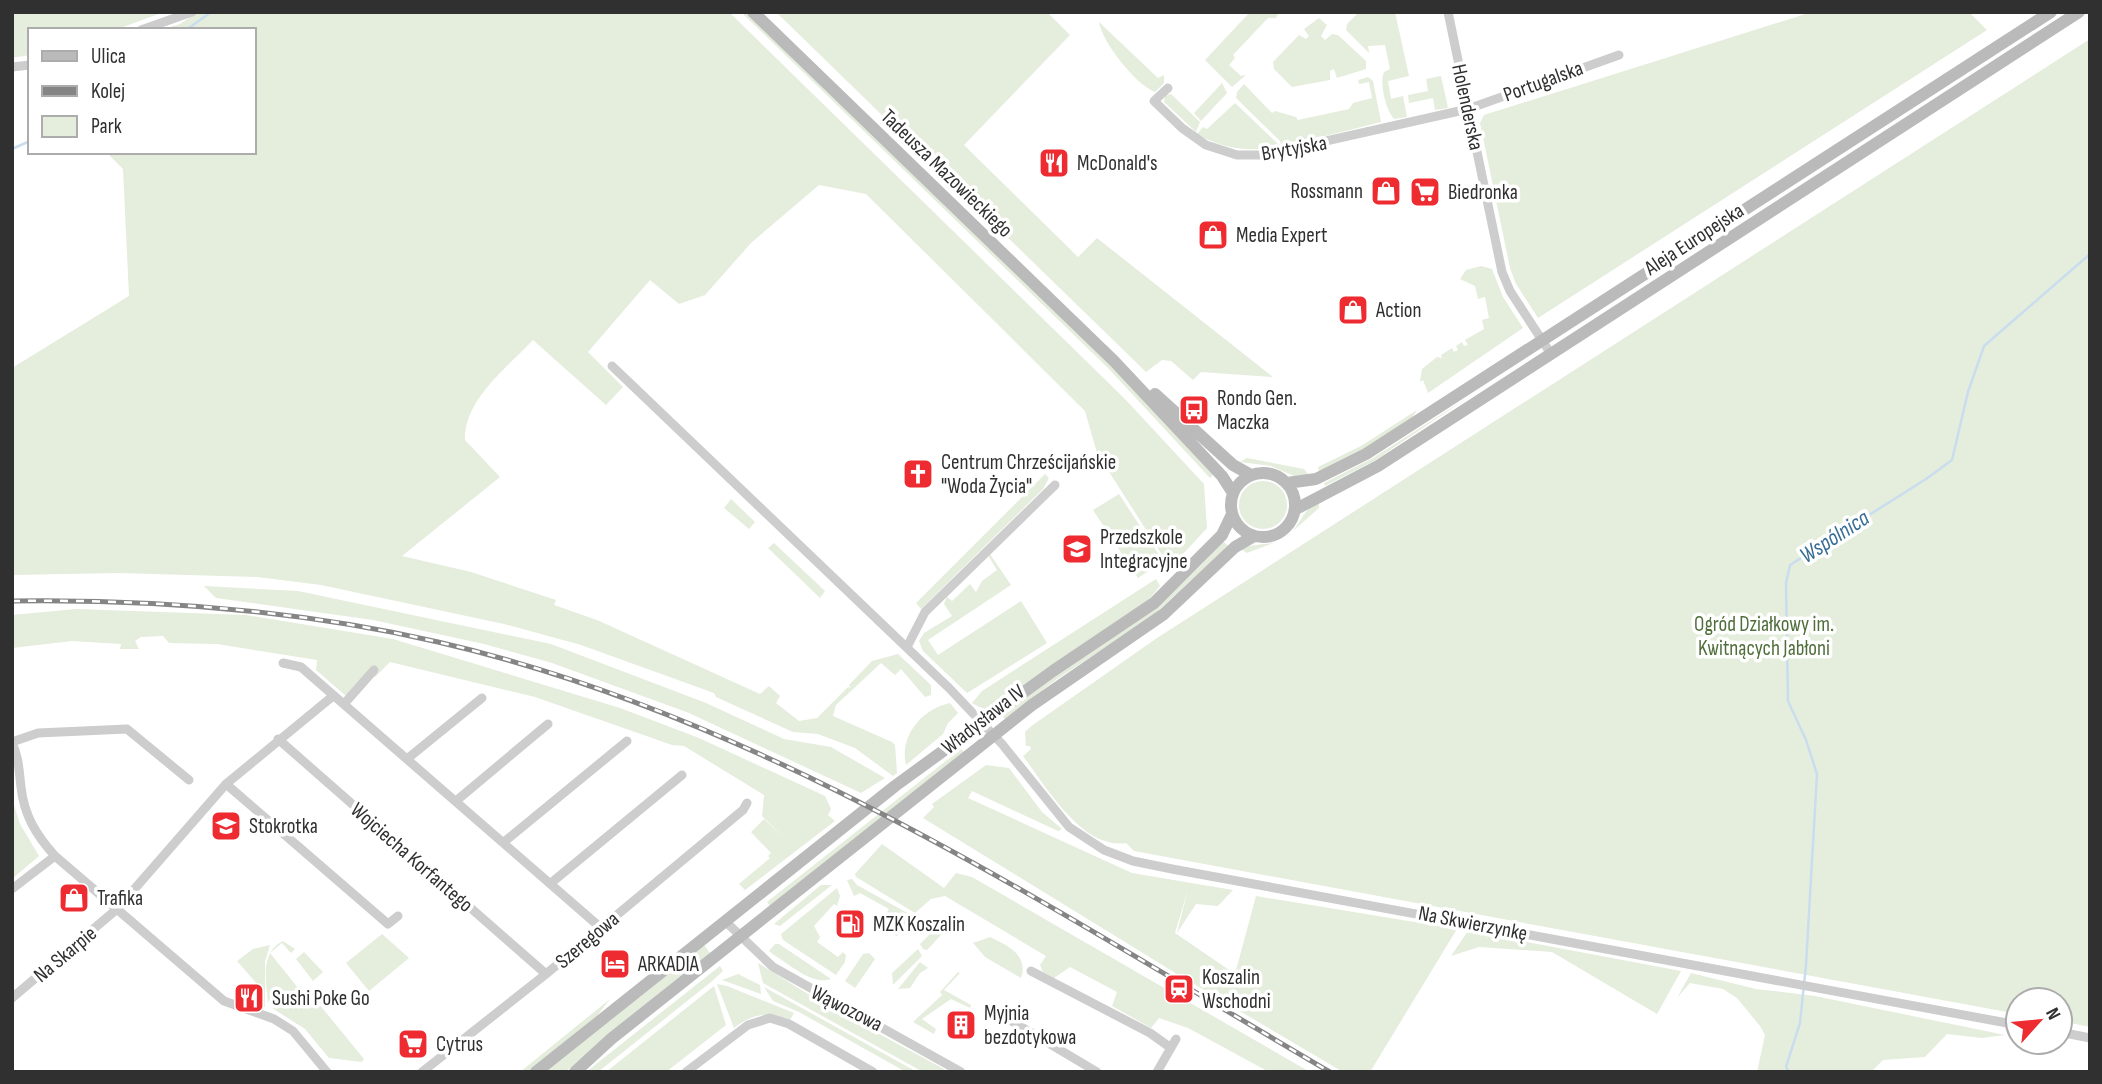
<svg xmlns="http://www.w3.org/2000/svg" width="2102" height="1084" font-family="'Sofia Sans Condensed',sans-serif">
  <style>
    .green { fill: #e5eddd }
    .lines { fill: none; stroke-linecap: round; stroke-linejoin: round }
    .stream { stroke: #c9ddee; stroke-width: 2.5 }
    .minor { stroke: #cdcdcd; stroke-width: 9 }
    .secondary { stroke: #bababa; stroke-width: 12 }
    .rail-casing { stroke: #858585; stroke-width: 5 }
    .rail { stroke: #fff; stroke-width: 2.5; stroke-dasharray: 8; stroke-linecap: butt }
    .labels { text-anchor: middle; stroke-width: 7; stroke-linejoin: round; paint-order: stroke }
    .street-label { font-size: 21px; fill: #303030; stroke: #fff }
    .poi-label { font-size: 21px; fill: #303030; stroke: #fff; text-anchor: start }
    .park-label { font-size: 21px; fill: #506e3b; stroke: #fff }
    .water-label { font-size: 23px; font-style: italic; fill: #396d96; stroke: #fff }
  </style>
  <rect width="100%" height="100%" fill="#fff"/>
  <path class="green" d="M12 12H164L115 30H30V55L12 58Z
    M198 12H729L1125 399 1204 484 1207 528 1182 555 1168 564 1097 453 1085 411 866 194 819 185 751 243 705 295 679 304 650 280 588 352 623 387 606 405 533 340C507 368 464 399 465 440L500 477 402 556 471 572 556 600 554 605 597 620 760 694 769 686 780 696 776 703 799 721 817 718 848 687 851 688 849 685 872 661 898 654 931 685V695L925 697 901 669 895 675 881 663 836 705 833 716 892 742 895 745 897 773 893 776 855 748 818 734 793 732 716 697 714 693 581 645 504 624 321 585 257 577 119 573 12 575V368L129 296 123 169 106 152H254V30H160L180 24Z
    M741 12H747L1135 389 1213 475 1210 478 1108 368Z
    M776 12H1047L1070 35 964 145 1078 257 1097 238 1273 377 1201 372 1193 380 1171 361 1162 360 1146 372Z
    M1250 12H1279L1276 18H1268L1233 55 1235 58 1229 65 1241 76 1246 75 1232 87 1205 60Z
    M1359 12H1395L1409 76 1388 81 1391 99 1403 96 1407 117 1394 119C1386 110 1379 83 1384 72L1390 69 1385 45 1368 46 1369 53 1346 30 1347 24Z
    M1812 12H1969L1987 30 1538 318 1516 284 1510 268 1480 123 1484 115Z
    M1319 18 1327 25 1321 36 1325 40 1332 34 1338 35 1366 61V69L1337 78 1334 69 1330 71V80L1292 87 1274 69 1273 62 1299 35 1306 39 1309 36 1304 29Z
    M1099 22 1158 78 1164 75V83L1155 92C1136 85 1102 42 1099 22Z
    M2090 39V1027L2060 1021V1000H2018V1014L1134 851 1126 843C1083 850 1047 788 1023 756L1031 749 1030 746H1026L1025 732 1030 727 1157 638Z
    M1441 76 1448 108 1435 110 1433 98 1409 103 1408 95 1428 91 1426 79Z
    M1368 77 1373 81 1381 122 1282 147 1280 141 1236 98 1237 92 1244 84 1272 113 1275 111 1296 117 1298 120 1349 109 1353 103 1372 98 1369 82 1359 84 1358 80Z
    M1222 83 1227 93 1201 121 1194 113Z
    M1171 94 1200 122 1196 132 1164 102 1165 96Z
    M1235 103 1278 144 1279 148C1248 151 1225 150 1197 134L1203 127 1207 129Z
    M1481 266 1492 269 1503 297 1523 328 1428 393 1423 380 1420 382 1422 369 1437 357 1442 358 1441 355 1452 348 1454 352 1458 350 1456 346 1462 342 1464 346 1468 345 1465 340 1484 329 1482 320 1489 318 1485 297 1478 299 1475 286 1460 279 1466 270Z
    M1470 396 1374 461 1325 486 1324 483 1373 458Z
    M1417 410 1412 418 1364 450 1319 472 1318 467 1361 446Z
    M1247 458 1304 469 1309 475 1294 476 1271 466 1240 462Z
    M1045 474 1049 478 1043 489 921 609 916 603Z
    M1239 505a24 24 0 1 1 48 0a24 24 0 1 1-48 0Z
    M1119 494 1163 561 1138 578 1093 510Z
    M731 499 755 522 749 529 724 508Z
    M1319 500V508L1284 539 1247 553 1241 549C1255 542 1271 547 1285 538 1300 528 1301 511 1319 500Z
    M1223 541 1228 546 1149 619 1057 679 1005 719 1002 716C1076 658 1162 614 1223 541Z
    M774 543 825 591 820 598 768 548Z
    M990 554 1011 585 928 640 938 655 1021 601 1047 643 967 693 923 651 919 641 924 633 952 616 944 604 947 597 952 601 970 584 976 592 982 581 997 570 989 557Z
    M1156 579 1160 586 1146 603 995 707 983 709 972 703 982 691Z
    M204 586 298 591 551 644 706 703 784 739 831 747 885 778 861 793 689 713 552 663 484 644 373 620 216 598Z
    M76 609 246 615 393 639 620 708 699 738 825 796 831 809 828 815 835 821 745 890 739 884 770 858 768 856 771 853 751 832 764 819 785 839 762 816 764 795 684 746 672 745 535 697 390 662 375 677 367 672 346 696 316 670 317 660 217 644 169 643 163 636 141 637 135 641 139 649H120L121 644 72 641 12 648V615Z
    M950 703 958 713 948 723 943 734 906 765C899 736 922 709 950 703Z
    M961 749 964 752 770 906 767 902Z
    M986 765 1009 768 1042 812 1062 829 1058 831 972 791 968 798 1132 873 1233 890 1218 906 1196 904 1177 933 1188 889 1175 933 1235 974 1256 896 1457 929 1370 1072H1343L1177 974 923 818 934 807 932 804Z
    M14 805 20 824 39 856 12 879Z
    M882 844 944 888 956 873 972 877 1310 1072H1269L1188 1028 1159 1018 1151 1028 1112 1006 1117 992 1070 967 1054 978 1043 972 1040 965 1046 956 945 896 931 899 915 913 856 877 855 874Z
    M852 879 857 885 911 915V920L897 936 887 931 893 924 882 920 889 909 860 893 854 896 847 880Z
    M821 885H832L780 926 774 924Z
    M837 888 840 896 837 906 834 904 814 926 820 937 817 942 838 957 843 952 846 955 845 962 836 975 783 940 781 934Z
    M947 917 951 918 952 923 927 950 923 949 920 944 937 927V923Z
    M1468 931 1681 971 1657 1014 1552 952 1479 947 1451 956Z
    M382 934 409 958 369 991 346 963Z
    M990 937C1007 945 1029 955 1021 978L985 957 973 943Z
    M283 941 295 949 291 953 282 943 270 953 314 1008 319 1004 364 1059 362 1062 329 1058 305 1029 272 1008 275 1005 271 1000 268 1002C266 981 260 952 283 941Z
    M775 944H779L831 979C813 986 789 964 774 955L769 951Z
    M270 945 265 962V1007L251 1004 264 992 237 961 253 949Z
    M704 945 710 953 565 1072H545Z
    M918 949 922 956 893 985 892 973Z
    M304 952 323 972 313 981 296 959Z
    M869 953 875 959 855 988 845 981 863 954Z
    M920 962 928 968 920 973 910 988 898 989Z
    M758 963 824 1004 944 1069 942 1072H923L763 983Z
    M720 966 723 971 711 982 598 1072H586Z
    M958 972 960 973 944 990 971 1005 970 1008 951 999 922 1019 936 1029 934 1034 913 1022 942 995 940 992Z
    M1691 973 1756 989 1815 996 2005 1035 1982 1038 1947 1034 1925 1057 1883 1060 1871 1072H1757L1765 1035 1760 1026 1737 998 1723 989 1690 983 1677 998Z
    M738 974 760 985 761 994 722 980Z
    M717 984 727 986 794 1013 790 1020C769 1012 752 1013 734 1028Z
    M714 986 726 1025 666 1072H606Z
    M764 987 917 1072H906L799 1012 773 1001Z
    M610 999 597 1016 528 1072H520Z"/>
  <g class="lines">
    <path class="stream" d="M186 30 211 12
      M12 149 30 141
      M1789 1072 1786 1067 1800 1023 1806 965 1817 774 1806 740 1788 701 1786 583 1790 565 1926 479 1952 460 1968 392 1984 346 2090 254"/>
    <path class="minor" d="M1448 12 1502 272 1510 291 1551 354
      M141 30 192 12
      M12 67 30 65
      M1168 88 1154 101 1182 128 1206 145 1237 155H1264L1468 109 1619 55
      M612 366 949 688 1002 744 1069 827 1104 850 1133 861 1172 869 2018 1025
      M907 647 925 612 1055 485
      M283 663 301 667 601 928
      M344 704 374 670
      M278 739 546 974
      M12 742 38 733 127 729 189 780
      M12 743C19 757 19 771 21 787 24 815 36 835 55 856L224 1001 274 1019 293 1031 327 1072
      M407 759 482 698
      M226 784 388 924 398 916
      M456 801 548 724
      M504 842 627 741
      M551 883 682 775
      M12 889 55 856
      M725 921 773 967 961 1072
      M1031 971 1150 1033 1171 1048
      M12 998 117 909 226 784 333 696
      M1003 1016 1097 1072
      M2060 1032 2090 1038
      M422 1072 546 974 743 810 747 803
      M686 1072 748 1025 770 1018 789 1024 873 1072
      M1157 1072 1176 1039"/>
    <path class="secondary" d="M753 12 1114 361 1222 476 1233 493
      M1155 394 1233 465 1251 475
      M1231 505a32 32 0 1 1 64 0a32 32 0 1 1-64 0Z
      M1287 483 1316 479 1366 454 2051 12
      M1296 509 1378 466 2079 12
      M536 1072 895 786 1053 671 1154 603 1222 535 1232 514
      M575 1072 611 1039 1032 705 1164 614 1235 547 1254 536"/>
    <g class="rail-casing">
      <path id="rail" d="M12 601C156 599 298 610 438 642 761 716 1048 907 1330 1072"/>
    </g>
    <use href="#rail" class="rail"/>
  </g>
  <defs>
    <g id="restaurant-square" transform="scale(1.575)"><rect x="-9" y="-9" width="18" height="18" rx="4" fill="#ed2b30" stroke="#fff"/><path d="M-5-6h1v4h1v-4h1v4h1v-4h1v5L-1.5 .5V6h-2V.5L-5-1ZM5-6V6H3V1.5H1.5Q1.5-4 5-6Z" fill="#fff"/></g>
    <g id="shop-square" transform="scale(1.575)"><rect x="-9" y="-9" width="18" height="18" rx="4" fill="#ed2b30" stroke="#fff"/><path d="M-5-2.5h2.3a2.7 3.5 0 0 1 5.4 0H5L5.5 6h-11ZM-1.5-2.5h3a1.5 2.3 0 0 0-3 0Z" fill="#fff"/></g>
    <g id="supermarket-square" transform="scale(1.575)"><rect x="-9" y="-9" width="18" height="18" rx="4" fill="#ed2b30" stroke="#fff"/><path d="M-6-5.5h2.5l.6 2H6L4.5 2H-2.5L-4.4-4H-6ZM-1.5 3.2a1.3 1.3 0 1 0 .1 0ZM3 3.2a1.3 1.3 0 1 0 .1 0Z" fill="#fff"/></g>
    <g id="bus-square" transform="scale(1.575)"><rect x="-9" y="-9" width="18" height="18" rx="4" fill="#ed2b30" stroke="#fff"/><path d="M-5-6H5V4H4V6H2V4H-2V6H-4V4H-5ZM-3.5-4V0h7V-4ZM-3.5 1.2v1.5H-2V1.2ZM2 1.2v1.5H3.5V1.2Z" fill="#fff"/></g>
    <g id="church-square" transform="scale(1.575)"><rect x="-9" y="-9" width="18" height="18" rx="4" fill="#ed2b30" stroke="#fff"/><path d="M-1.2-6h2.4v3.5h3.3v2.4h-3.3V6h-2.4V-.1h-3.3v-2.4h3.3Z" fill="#fff"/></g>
    <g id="school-square" transform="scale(1.575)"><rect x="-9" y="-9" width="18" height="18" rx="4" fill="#ed2b30" stroke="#fff"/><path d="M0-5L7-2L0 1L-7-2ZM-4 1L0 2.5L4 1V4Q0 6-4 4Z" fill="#fff"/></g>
    <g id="fuel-square" transform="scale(1.575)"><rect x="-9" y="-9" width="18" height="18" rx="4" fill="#ed2b30" stroke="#fff"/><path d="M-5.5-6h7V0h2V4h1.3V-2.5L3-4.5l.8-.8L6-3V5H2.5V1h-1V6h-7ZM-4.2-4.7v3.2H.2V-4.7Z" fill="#fff"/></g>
    <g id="hotel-square" transform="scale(1.575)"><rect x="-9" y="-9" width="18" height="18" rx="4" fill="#ed2b30" stroke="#fff"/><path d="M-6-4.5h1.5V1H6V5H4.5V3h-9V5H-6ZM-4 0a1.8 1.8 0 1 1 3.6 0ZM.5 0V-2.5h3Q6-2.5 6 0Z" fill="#fff"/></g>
    <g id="station-square" transform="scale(1.575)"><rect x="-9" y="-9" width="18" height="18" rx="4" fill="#ed2b30" stroke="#fff"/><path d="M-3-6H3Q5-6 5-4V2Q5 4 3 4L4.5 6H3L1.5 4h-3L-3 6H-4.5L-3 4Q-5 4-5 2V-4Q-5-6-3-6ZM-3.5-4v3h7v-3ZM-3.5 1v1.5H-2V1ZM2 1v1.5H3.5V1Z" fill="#fff"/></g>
    <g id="building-square" transform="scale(1.575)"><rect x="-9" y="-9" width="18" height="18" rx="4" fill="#ed2b30" stroke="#fff"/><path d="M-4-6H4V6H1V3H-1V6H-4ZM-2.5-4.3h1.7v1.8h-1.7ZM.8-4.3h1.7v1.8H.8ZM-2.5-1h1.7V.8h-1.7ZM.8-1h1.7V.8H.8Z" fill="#fff"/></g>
  </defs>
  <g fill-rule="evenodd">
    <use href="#restaurant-square" x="1054" y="163"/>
    <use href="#shop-square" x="1386" y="191"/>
    <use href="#supermarket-square" x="1425" y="192"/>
    <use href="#shop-square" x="1213" y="235"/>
    <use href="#shop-square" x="1353" y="310"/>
    <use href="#bus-square" x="1194" y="410"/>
    <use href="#church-square" x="918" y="474"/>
    <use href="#school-square" x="1077" y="549"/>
    <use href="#school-square" x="226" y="826"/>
    <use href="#shop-square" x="74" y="898"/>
    <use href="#fuel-square" x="850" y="924"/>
    <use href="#hotel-square" x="615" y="964"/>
    <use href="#station-square" x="1179" y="989"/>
    <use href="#restaurant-square" x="249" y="998"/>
    <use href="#building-square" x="961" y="1025"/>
    <use href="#supermarket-square" x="413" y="1044"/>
  </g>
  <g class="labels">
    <g class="street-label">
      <text transform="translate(1543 81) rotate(-20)" y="7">Portugalska</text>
      <text transform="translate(1468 107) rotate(78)" y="7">Holenderska</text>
      <text transform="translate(1294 148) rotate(-10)" y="7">Brytyjska</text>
      <text transform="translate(947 173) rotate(44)" y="7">Tadeusza Mazowieckiego</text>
      <text transform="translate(1694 239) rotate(-33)" y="7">Aleja Europejska</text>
      <text transform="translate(983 719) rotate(-38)" y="7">Władysława IV</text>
      <text transform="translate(412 857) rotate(41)" y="7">Wojciecha Korfantego</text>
      <text transform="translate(1473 923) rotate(11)" y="7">Na Skwierzynkę</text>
      <text transform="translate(587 940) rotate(-40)" y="7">Szeregowa</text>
      <text transform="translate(65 954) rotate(-40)" y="7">Na Skarpie</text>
      <text transform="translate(847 1008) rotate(27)" y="7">Wąwozowa</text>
    </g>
    <g class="poi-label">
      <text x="1077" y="170">McDonald's</text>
      <text x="1363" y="198" text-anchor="end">Rossmann</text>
      <text x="1448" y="199">Biedronka</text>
      <text x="1236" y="242">Media Expert</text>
      <text x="1376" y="317">Action</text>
      <text x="1217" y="405">Rondo Gen.<tspan x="1217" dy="24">Maczka</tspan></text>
      <text x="941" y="469">Centrum Chrześcijańskie<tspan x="941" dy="24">"Woda Życia"</tspan></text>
      <text x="1100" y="544">Przedszkole<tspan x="1100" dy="24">Integracyjne</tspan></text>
      <text x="249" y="833">Stokrotka</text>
      <text x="97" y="905">Trafika</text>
      <text x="873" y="931">MZK Koszalin</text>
      <text x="638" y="971">ARKADIA</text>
      <text x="1202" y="984">Koszalin<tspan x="1202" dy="24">Wschodni</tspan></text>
      <text x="272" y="1005">Sushi Poke Go</text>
      <text x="984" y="1020">Myjnia<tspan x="984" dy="24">bezdotykowa</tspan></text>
      <text x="436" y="1051">Cytrus</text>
    </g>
    <g class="park-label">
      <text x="1764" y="631">Ogród Działkowy im.<tspan x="1764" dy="24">Kwitnących Jabłoni</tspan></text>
    </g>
    <g class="water-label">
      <text transform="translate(1834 536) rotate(-33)" y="8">Wspólnica</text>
    </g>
  </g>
  <rect width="2102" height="1084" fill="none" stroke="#303030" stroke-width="28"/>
  <rect x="28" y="28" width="228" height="126" fill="#ffffff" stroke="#acacac" stroke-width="2"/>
  <rect x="42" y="51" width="35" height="10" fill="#bababa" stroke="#acacac" stroke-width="2"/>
  <text x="91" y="63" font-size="21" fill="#303030">Ulica</text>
  <rect x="42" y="86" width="35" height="10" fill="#858585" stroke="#acacac" stroke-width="2"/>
  <text x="91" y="98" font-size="21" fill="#303030">Kolej</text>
  <rect x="42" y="116" width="35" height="21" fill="#e5eddd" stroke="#acacac" stroke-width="2"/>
  <text x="91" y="133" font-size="21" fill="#303030">Park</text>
  <g transform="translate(2039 1021) rotate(63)"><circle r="33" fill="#ffffff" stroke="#acacac" stroke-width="2"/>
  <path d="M0-5L12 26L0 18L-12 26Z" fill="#ed2b30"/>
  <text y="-10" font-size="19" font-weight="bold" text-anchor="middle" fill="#303030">N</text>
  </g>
</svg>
